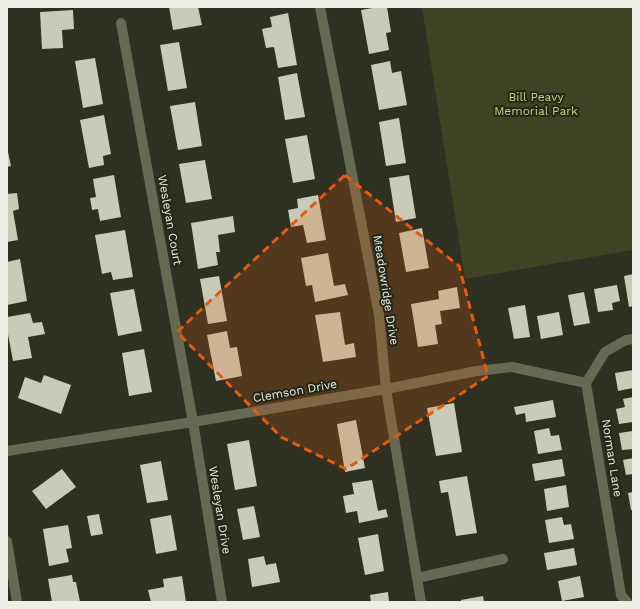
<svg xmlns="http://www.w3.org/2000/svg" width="640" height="609" font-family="'Work Sans',sans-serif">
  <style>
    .green { fill: #404324 }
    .building { fill: #c8cbb8 }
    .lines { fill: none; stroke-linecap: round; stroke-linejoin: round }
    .minor { stroke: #666a53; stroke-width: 10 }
    .marked { fill: #e8590c; fill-opacity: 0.2; stroke: #e8590c; stroke-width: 3; stroke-dasharray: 8 5; stroke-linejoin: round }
    .labels { text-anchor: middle; stroke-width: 4; stroke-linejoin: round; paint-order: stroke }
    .park-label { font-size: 12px; fill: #c8d281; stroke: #242617 }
    .street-label { font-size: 12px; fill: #edeee5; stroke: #242617 }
  </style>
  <rect width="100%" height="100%" fill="#2e3021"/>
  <path class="green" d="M422 7H633V250L465 279Z"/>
  <path class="building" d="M169 7H198L202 25 173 30Z
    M378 7H387L391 32 386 33 389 50 369 54 361 10Z
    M73 10 74 29 62 30 63 48 42 49 40 12Z
    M288 13 297 65 278 68 274 47 266 48 262 29 272 27 270 17Z
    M179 42 187 88 168 91 160 45Z
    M95 58 103 104 83 108 75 61Z
    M390 61 392 73 401 71 407 105 379 110 371 65Z
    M297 73 305 117 285 120 278 77Z
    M195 102 202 146 178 150 170 106Z
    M104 115 111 154 103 156 104 165 89 168 80 120Z
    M399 118 406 163 386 166 379 122Z
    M307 135 315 179 293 183 285 139Z
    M7 147 11 166 7 167Z
    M205 160 212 199 186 203 179 164Z
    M114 175 121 217 100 221 98 209 92 210 90 198 96 197 93 179Z
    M409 175 416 218 396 222 389 178Z
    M17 193 19 209 13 211 18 240 7 242V194Z
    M318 195 326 240 307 243 303 225 291 227 288 210 298 208 297 199Z
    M233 216 235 232 218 235 220 252H216L218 265 198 269 191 223Z
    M422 228 429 268 406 272 399 233Z
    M125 230 133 277 113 280 111 272 102 274 95 235Z
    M328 253 334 286 345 284 348 295 315 302 312 285 306 286 301 258Z
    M20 259 27 301 7 305V262Z
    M633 274V306L629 307 624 276Z
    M219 276 227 321 208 324 200 279Z
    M617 285 620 301 612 303 613 310 598 312 594 289Z
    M457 287 460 308 440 311 442 324 435 325 438 344 418 347 411 304 439 299 438 291Z
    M134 289 142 331 118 336 110 293Z
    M584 292 590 323 574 326 568 295Z
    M525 305 530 337 514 339 508 308Z
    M340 312 345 345 354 343 356 357 323 362 315 315Z
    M559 312 563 335 541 339 537 316Z
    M30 313 33 323 42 322 45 334 28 337 32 358 13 361 7 329V317Z
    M227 331 230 348 237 347 242 376 216 381 207 335Z
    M144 349 152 392 129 396 122 353Z
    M633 370V388L618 391 615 373Z
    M44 375 71 385 61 414 18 398 25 377 41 383Z
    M633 397V422L619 424 616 409 625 407 623 399Z
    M553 400 556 417 526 422 525 413 516 415 514 407Z
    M454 403 462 452 436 456 427 408Z
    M356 420 365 468 345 472 337 424Z
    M549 428 551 436 559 435 562 450 538 454 534 431Z
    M633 431V449L622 450 619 433Z
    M249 440 257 486 235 490 227 444Z
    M633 458V474L626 475 623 460Z
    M562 459 565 476 535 481 532 464Z
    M161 461 168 500 147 503 140 465Z
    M62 469 76 487 46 509 32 491Z
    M467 476 477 533 456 536 448 492 441 493 439 481Z
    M372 480 378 511 386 509 388 517 359 523 357 511 346 513 343 496 354 494 352 483Z
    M566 485 569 507 547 511 544 489Z
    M633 492V510H631L628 493Z
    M254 506 260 537 243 540 237 509Z
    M99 514 103 534 91 536 87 516Z
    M171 515 177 550 156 554 150 519Z
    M562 517 564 525 571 524 574 539 549 543 545 520Z
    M68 525 72 548 66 549 69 562 49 566 43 529Z
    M378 534 384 571 365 575 358 538Z
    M574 548 577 565 547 570 544 553Z
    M264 556 266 565 276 563 280 582 252 587 248 559Z
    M72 575 73 582H76L80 602H52L48 579Z
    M182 576 186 602H151L148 590 164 587 163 579Z
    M580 576 584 597 562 601 558 581Z
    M388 592 389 602H371L370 595Z
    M483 596 484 602H461V600Z"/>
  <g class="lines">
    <path class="minor" d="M320 7 379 315 386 389 421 602
      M121 23 193 422 222 602
      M7 451 193 422 386 389 477 371 512 367 586 383
      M7 541 17 602
      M417 578 503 559
      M627 602 621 595 586 383 605 352 626 340 633 339"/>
  </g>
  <path class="marked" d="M345 175 459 266 488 376 346 469 281 437 177 332Z"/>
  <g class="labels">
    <g class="park-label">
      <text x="536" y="101">Bill Peavy<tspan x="536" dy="14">Memorial Park</tspan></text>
    </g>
    <g class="street-label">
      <text transform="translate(170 220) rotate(80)" y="4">Wesleyan Court</text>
      <text transform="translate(386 290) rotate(81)" y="4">Meadowridge Drive</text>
      <text transform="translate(295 391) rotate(-10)" y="4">Clemson Drive</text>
      <text transform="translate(612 458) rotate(81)" y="4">Norman Lane</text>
      <text transform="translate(220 510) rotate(81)" y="4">Wesleyan Drive</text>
    </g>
  </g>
  <rect width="640" height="609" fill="none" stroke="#edeee5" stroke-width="16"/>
</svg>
